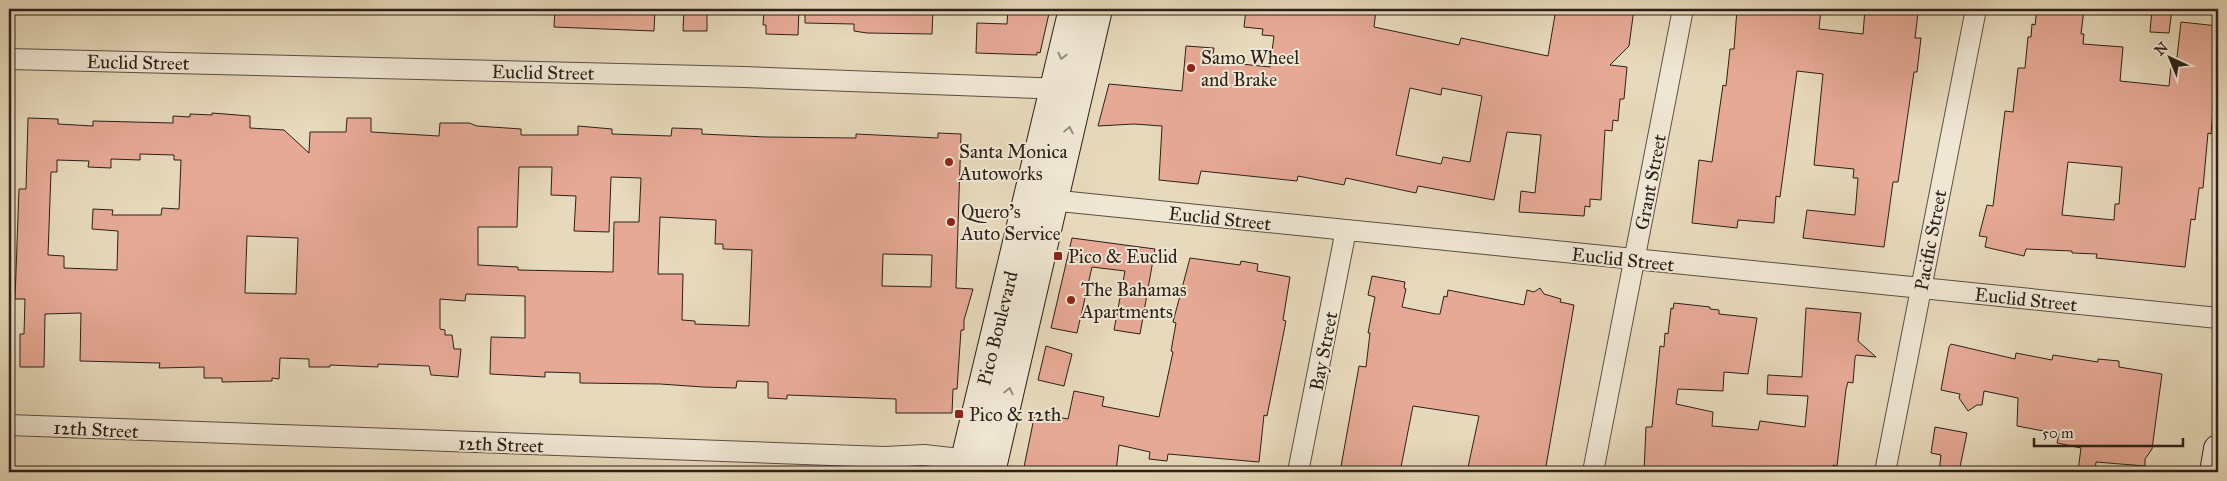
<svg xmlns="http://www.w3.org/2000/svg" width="2227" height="481" font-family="'IM FELL Great Primer',serif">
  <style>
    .building { fill: #e6a996; stroke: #2c2019; fill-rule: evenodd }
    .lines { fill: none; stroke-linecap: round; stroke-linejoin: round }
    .street-casing { stroke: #5b4e42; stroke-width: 22 }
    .secondary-casing { stroke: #2c2019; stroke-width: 30 }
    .street { stroke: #efe6d3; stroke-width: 20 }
    .secondary { stroke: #efe6d3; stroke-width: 28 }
    .oneway { stroke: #978d7f }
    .poi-dot { fill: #8f2418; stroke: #efe6d3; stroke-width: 2 }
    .labels { text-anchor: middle; stroke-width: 4; stroke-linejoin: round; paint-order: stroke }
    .poi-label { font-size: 19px; fill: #2c2019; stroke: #efe6d3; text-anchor: start }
    .street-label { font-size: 19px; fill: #2c2019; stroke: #efe6d3 }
  </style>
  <rect width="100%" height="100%" fill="#e7d9bb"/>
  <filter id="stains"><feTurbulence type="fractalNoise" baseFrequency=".004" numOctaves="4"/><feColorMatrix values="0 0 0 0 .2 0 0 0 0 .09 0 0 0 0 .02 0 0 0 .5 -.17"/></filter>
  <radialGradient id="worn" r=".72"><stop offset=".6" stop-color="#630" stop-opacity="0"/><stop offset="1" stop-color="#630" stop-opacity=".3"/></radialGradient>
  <path class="building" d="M555 9H655L654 31 554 27Z
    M684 9H707V31H683Z
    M764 9H799L798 35 766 34V25H763Z
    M805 9H933L932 34 867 33 854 31V24L805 23Z
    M1008 9H1050L1040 53 1037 52V55L976 53 977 23 1007 24Z
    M1246 9H1311L1355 13V9H1376L1374 27 1459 45 1461 38 1548 56 1556 9H1634L1629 46 1610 65 1627 67 1624 99H1620L1618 121 1613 120 1612 131 1605 130 1601 200 1590 199V207L1585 206 1584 216 1519 212 1521 191 1535 193 1541 135 1507 132 1494 200 1418 186 1416 193 1346 178 1344 185 1298 176 1297 181 1201 171 1198 184 1159 180 1162 126 1134 124 1098 126 1109 84 1182 91 1186 46 1214 48 1212 61 1270 67 1274 36 1262 35 1263 29 1244 27ZM1410 88 1441 95 1442 88 1482 96 1470 162 1443 157 1441 164 1396 155Z
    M1737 9H1821L1819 29 1863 34 1865 9 1918 13 1915 38H1921L1917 72H1914L1898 182H1893L1884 247 1803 238 1807 210 1855 215 1858 178H1853L1854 169 1814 165 1823 74 1797 71 1780 197 1776 196 1774 223 1738 220 1737 228 1692 223 1699 160 1712 162 1723 85 1726 86 1730 49H1734Z
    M2037 9H2084L2081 34H2084L2083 44 2123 47 2120 81 2169 86 2171 66H2176L2181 22 2218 26V98L2214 97 2211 134 2208 133 2203 188H2199L2195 220 2191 219 2185 267 2096 258 2097 254 2072 253V251L2026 249 2024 256 1985 247 1987 237 1979 236 1987 205 1993 206 2005 111 2013 112 2018 68H2025L2028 37H2031L2032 24 2035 25ZM2068 162 2122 167 2119 204H2115L2114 220 2062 215Z
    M2152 9H2172L2169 33 2150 32Z
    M212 113 250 116V128L284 130 309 153 310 132H346L347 118H371V132L439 136 440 123H469L477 126 521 129V135H578V126L612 129V134L671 136 672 128 702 129V134L766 137 856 138V134L938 138V133L961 134 956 288 973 289 964 320V330H961L957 389H953L952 413H896V399L787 395V399L768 398V382L737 381 736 388 703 387 660 384 580 383V373L545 372V377L490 374 491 337 525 338V296L466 294 465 301 440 299V329L445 330V335H452L454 349H461L458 377 431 375 429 366 378 364V367L330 365V367H309V359L280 358 279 379 272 378V381L222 382V378H204V367L159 368 160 363 80 361 81 313 45 314 44 367H20V334H24L25 299H15L19 189H26L28 118 58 119V124L93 126V121L173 123V116L190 117V114L212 115ZM140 154 174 155V160H181L179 209 162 208 161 215H112L113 210 93 209 92 229 118 231 117 270 64 268V256L48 255 51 172H57V160L89 161 88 167 111 168V159L140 160ZM519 167H552L551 195 576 196 574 231 609 232 611 177 641 178 639 222H614L613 272 518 270V267L478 265V227H517ZM660 217 716 220 715 244H723V249L752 250 749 326 695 324V321L682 320 683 274H658ZM247 236 298 238 296 294 245 293ZM883 254 932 255 931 287 882 286Z
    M1072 238 1155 249 1140 334 1114 330 1125 271 1092 267 1077 333 1051 328Z
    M1190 258 1240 265 1241 261 1258 264 1257 271 1290 277 1283 320 1286 321 1267 416 1264 415 1259 462 1168 454 1167 461 1149 459 1150 452 1119 445 1116 472H1023L1035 413 1068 419 1074 391 1104 397 1102 406 1159 417 1173 352 1171 351 1176 323 1173 322Z
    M1372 276 1405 282 1404 288 1406 289 1402 307 1436 314H1440L1444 296 1447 297 1448 290 1524 305 1527 290 1534 292 1540 288 1544 294 1561 299 1560 302 1574 305 1545 472H1467L1479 416 1413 406 1400 472 1371 469V472H1340L1359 366 1366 367 1370 333H1368L1375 297 1368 295Z
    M1674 303 1710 307V309L1719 310V314L1757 318 1748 374 1724 372 1723 391 1678 389 1676 404 1713 412 1712 426 1758 430 1760 421 1805 427 1808 396 1767 394 1768 375 1802 377 1806 308 1861 313 1858 341 1876 357 1856 355 1855 358 1853 383 1848 382 1846 389 1837 466 1833 465 1832 472H1644L1646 427H1652L1660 346 1664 347 1665 333 1668 334 1671 308 1673 309Z
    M1951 344 2015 359 2016 353 2052 360 2053 355 2098 362V359L2119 361V367L2162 374 2152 449 2145 459V466L2096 462 2095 472 2078 471 2081 448 2057 443 2059 434 2017 426 2018 398 1984 391 1982 405H1977L1968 411 1959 398 1960 394 1941 390 1949 347Z
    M1046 346 1072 354 1064 386 1038 380Z
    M1935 427 1967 433 1959 472H1939L1941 455 1931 453Z"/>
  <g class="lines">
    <g class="street-casing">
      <path id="street" d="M9 59 744 77 1066 89
        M1040 199 2218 318
        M9 425 885 457 924 455 978 461
        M1298 472 1346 230
        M1593 472 1683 9
        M1885 472 1976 9"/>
    </g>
    <g class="secondary-casing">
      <path id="secondary" d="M962 472 1073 9
        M991 472 1098 9
        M2214 472 2218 449"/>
    </g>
    <use href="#street" class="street"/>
    <use href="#secondary" class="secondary"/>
  </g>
  <defs><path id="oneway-chevron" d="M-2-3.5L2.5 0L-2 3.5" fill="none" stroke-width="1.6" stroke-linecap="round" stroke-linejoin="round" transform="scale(1.25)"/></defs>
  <g class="oneway">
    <use href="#oneway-chevron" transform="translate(1062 56) rotate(103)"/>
    <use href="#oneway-chevron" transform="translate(1069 130) rotate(-78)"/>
    <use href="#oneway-chevron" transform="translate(1009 391) rotate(-77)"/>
  </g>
  <g class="poi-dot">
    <circle cx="1191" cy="68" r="5"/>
    <circle cx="949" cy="162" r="5"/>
    <circle cx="951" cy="222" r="5"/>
    <rect x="1053" y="251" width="10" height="10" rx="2.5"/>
    <circle cx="1071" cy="300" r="5"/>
    <rect x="954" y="409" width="10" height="10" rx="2.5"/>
  </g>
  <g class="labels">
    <g class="poi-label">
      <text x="1201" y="64">Samo Wheel<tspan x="1201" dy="22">and Brake</tspan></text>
      <text x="959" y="158">Santa Monica<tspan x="959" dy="22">Autoworks</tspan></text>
      <text x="961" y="218">Quero's<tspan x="961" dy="22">Auto Service</tspan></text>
      <text x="1068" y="263">Pico &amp; Euclid</text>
      <text x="1081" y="296">The Bahamas<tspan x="1081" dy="22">Apartments</tspan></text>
      <text x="969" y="421">Pico &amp; 12th</text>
    </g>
    <g class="street-label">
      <text transform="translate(138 62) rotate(1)" y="7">Euclid Street</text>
      <text transform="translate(543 72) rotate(1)" y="7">Euclid Street</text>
      <text transform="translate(1650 182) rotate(-79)" y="7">Grant Street</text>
      <text transform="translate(1220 218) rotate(6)" y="7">Euclid Street</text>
      <text transform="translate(1930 240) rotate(-79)" y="7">Pacific Street</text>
      <text transform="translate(1623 259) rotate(6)" y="7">Euclid Street</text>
      <text transform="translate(2026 299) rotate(6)" y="7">Euclid Street</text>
      <text transform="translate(997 328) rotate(-76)" y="7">Pico Boulevard</text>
      <text transform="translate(1323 351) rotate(-79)" y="7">Bay Street</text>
      <text transform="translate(96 429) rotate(3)" y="7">12th Street</text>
      <text transform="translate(501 444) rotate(2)" y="7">12th Street</text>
    </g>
  </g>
  <rect width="2227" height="481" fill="none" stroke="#e7d9bb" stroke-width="30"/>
  <rect x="10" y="10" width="2207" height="461" fill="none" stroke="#2c2019" stroke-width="2.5"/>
  <rect x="15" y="15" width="2197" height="451" fill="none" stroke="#2c2019"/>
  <g transform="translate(2170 58) rotate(316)" stroke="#efe6d3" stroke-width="4" paint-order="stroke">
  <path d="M0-4L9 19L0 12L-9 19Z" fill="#2c2019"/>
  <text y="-8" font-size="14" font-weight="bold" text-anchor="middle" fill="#2c2019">N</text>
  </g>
  <path d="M2034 438v8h149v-8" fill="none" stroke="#2c2019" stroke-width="2.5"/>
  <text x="2042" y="438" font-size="15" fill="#2c2019" stroke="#efe6d3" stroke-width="4" paint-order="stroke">50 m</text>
  <rect width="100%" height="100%" filter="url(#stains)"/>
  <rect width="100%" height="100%" fill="url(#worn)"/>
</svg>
